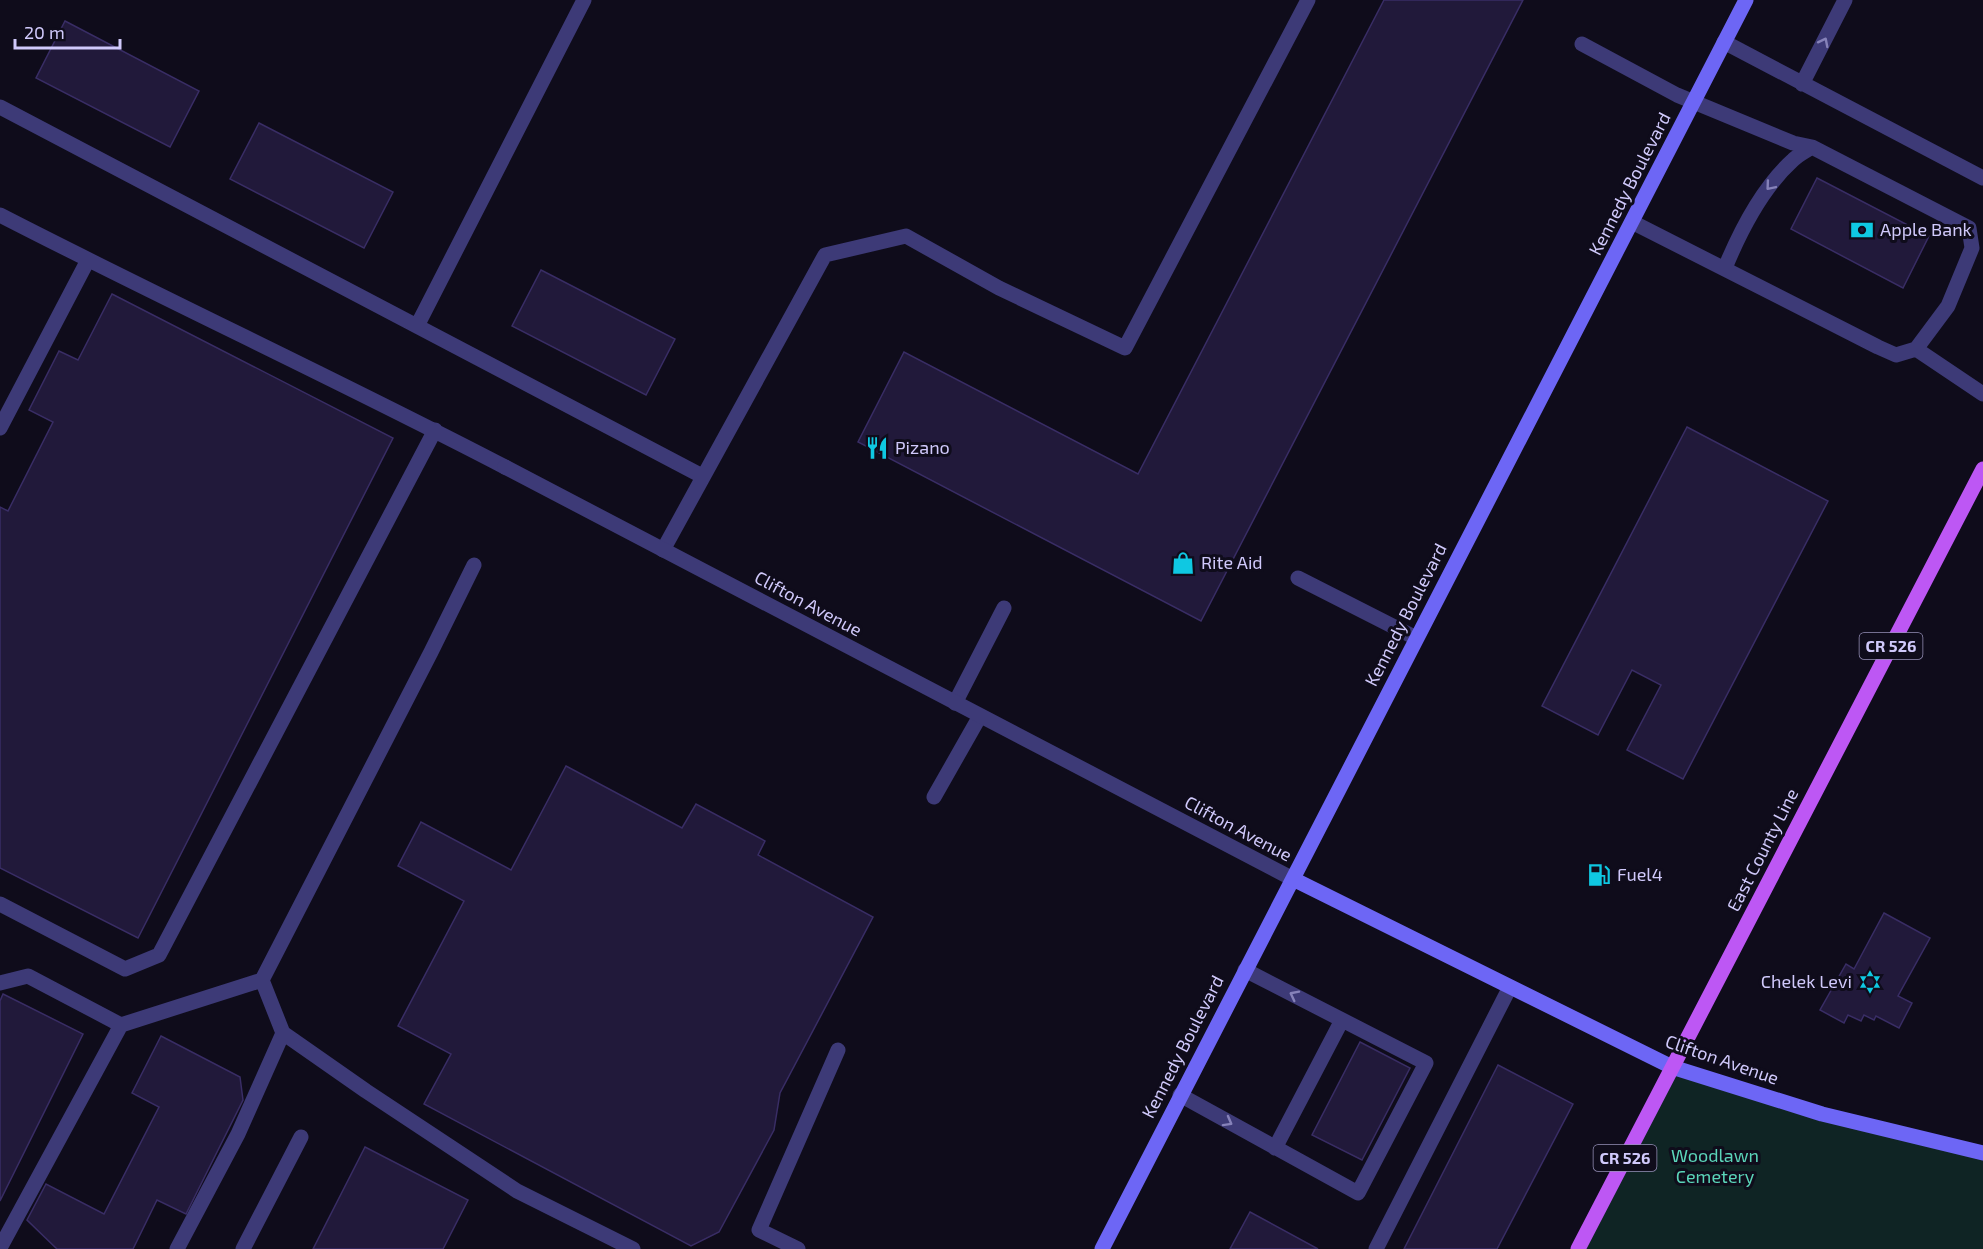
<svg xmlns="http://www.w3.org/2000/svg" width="1983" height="1249" font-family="'Exo 2',sans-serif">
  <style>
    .green { fill: #0f2424 }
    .building { fill: #21193a; stroke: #392d65; stroke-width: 1.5 }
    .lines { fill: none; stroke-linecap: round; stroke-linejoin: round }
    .lane { stroke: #3d3a77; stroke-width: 15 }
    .street { stroke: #3d3a77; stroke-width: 15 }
    .secondary { stroke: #6d66f5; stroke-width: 15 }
    .primary { stroke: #bd57f4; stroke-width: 15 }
    .oneway { stroke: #8682b9 }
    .labels { text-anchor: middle; stroke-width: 6; stroke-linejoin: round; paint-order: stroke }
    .shield { fill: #0f0c1b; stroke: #9690b8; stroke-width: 1.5 }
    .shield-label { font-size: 16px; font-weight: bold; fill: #d0c9fb }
    .street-label { font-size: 18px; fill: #d0c9fb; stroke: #0f0c1b }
    .poi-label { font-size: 18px; fill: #d0c9fb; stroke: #0f0c1b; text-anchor: start }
    .park-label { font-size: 18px; fill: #5bd5b9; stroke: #0f0c1b }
  </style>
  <rect width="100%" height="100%" fill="#0f0c1b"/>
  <path class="green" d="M1672 1067 1983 1153V1249H1578Z"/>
  <path class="building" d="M1384 0H1523L1201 621 858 442 904 352 1138 474Z
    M65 21 199 91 170 147 36 78Z
    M259 123 393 192 364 248 230 179Z
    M1817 178 1929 236 1903 288 1791 229Z
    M541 270 675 339 646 395 512 326Z
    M112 294 393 438 138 938 0 868V507L8 511 53 422 29 410 59 351 78 360Z
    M1687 427 1828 501 1683 779 1627 750 1661 685 1632 670 1598 735 1542 706Z
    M566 766 682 828 696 804 765 841 758 855 873 917 780 1093 774 1130 719 1232 691 1246 424 1104 451 1054 398 1026 464 901 398 866 421 822 511 870Z
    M1884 913 1930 938 1898 996 1912 1003 1899 1028 1876 1016 1874 1020 1864 1015 1861 1021 1848 1015 1844 1023 1820 1010 1846 964 1854 969Z
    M3 994 83 1034 0 1201V1001Z
    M161 1036 240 1077 243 1100 186 1214 157 1200 133 1249H57L27 1220 46 1184 104 1214 159 1107 132 1093Z
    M1360 1042 1410 1068 1362 1160 1312 1135Z
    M1498 1065 1573 1104 1497 1249H1404Z
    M365 1147 468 1200 443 1249H313Z
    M1250 1212 1318 1249H1230Z"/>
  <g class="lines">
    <path class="lane" d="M1724 42 1983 178
      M1582 44 1677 95 1793 143 1812 147 1969 228 1972 248 1948 306 1916 349 1896 355 1878 347 1632 222
      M1802 84 1845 0
      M0 107 702 476
      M0 215C167 301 338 380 505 467
      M1725 268C1741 229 1762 188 1793 160 1798 155 1806 151 1812 147
      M417 326 584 0
      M1916 349 1983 394
      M0 428 88 260
      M663 550 825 255 906 236 999 288 1125 348 1308 0
      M1298 578 1416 638
      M955 703 1004 608
      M934 797 980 716
      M0 904 125 969 159 955 435 430
      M0 983 28 976 121 1025
      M283 1033 366 1091 517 1191 633 1249
      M1180 1095 1358 1193 1426 1063 1245 970
      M1275 1148 1342 1020
      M0 1248 121 1025 262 980
      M177 1249 238 1134 283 1033 262 980 431 652 474 565
      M243 1249 301 1137
      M798 1249 759 1230 838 1050
      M1376 1249 1510 987"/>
    <path class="street" d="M505 467 1293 879"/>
    <path class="secondary" d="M1293 879 1672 1067 1822 1114 1983 1153
      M1102 1249 1746 0"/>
    <path class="primary" d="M1578 1249 1983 469"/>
  </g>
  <defs><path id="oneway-chevron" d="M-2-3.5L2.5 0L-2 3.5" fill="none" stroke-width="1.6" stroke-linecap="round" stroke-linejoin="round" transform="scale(1.5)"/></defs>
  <g class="oneway">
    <use href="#oneway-chevron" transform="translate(1824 42) rotate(-63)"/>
    <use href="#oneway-chevron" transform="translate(1770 186) rotate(130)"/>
    <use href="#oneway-chevron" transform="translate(1294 995) rotate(-153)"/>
    <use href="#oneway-chevron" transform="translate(1228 1122) rotate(29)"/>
  </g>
  <defs>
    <g id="bank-bare" transform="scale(1.8)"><path d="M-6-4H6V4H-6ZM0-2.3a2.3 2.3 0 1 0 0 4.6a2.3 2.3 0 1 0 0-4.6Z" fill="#0fc8e2" stroke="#0f0c1b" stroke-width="2.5" paint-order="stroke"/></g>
    <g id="restaurant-bare" transform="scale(1.8)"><path d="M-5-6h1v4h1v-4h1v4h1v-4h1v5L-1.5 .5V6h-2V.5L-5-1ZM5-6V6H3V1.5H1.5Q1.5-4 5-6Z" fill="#0fc8e2" stroke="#0f0c1b" stroke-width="2.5" paint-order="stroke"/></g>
    <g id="shop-bare" transform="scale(1.8)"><path d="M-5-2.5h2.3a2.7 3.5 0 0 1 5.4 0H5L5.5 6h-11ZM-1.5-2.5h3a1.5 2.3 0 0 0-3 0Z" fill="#0fc8e2" stroke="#0f0c1b" stroke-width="2.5" paint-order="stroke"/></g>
    <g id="fuel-bare" transform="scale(1.8)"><path d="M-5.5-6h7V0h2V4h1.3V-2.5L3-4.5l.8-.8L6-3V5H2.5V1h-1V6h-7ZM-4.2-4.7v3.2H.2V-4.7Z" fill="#0fc8e2" stroke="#0f0c1b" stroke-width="2.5" paint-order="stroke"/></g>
    <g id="synagogue-bare" transform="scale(1.8)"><path d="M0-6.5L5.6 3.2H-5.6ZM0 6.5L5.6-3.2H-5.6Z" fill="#0fc8e2" stroke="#0f0c1b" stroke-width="2.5" paint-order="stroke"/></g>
  </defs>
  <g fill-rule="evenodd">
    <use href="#bank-bare" x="1862" y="230"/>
    <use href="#restaurant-bare" x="877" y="448"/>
    <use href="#shop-bare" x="1183" y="563"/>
    <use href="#fuel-bare" x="1599" y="875"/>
    <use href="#synagogue-bare" x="1870" y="982"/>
  </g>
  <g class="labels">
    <g class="shield">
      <rect x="1859.5" y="633" width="63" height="26" rx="4.5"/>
      <rect x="1593.5" y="1145" width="63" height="26" rx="4.5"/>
    </g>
    <g class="shield-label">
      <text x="1891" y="652">CR 526</text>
      <text x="1625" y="1164">CR 526</text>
    </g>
    <g class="street-label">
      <text transform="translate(1630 184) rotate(-63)" y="6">Kennedy Boulevard</text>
      <text transform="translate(808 604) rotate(28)" y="6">Clifton Avenue</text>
      <text transform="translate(1406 615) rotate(-63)" y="6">Kennedy Boulevard</text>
      <text transform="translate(1238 829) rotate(28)" y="6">Clifton Avenue</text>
      <text transform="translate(1763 850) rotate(-63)" y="6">East County Line</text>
      <text transform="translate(1183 1047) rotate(-63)" y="6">Kennedy Boulevard</text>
      <text transform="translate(1722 1060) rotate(19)" y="6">Clifton Avenue</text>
    </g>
    <g class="poi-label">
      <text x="1880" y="236">Apple Bank</text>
      <text x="895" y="454">Pizano</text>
      <text x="1201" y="569">Rite Aid</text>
      <text x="1617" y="881">Fuel4</text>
      <text x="1852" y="988" text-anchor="end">Chelek Levi</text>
    </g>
    <g class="park-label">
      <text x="1715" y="1162">Woodlawn<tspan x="1715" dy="21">Cemetery</tspan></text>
    </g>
  </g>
  <path d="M15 39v9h105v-9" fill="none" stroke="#d0c9fb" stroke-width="3"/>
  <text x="24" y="39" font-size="18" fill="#d0c9fb" stroke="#0f0c1b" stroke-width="4.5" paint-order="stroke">20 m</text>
</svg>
